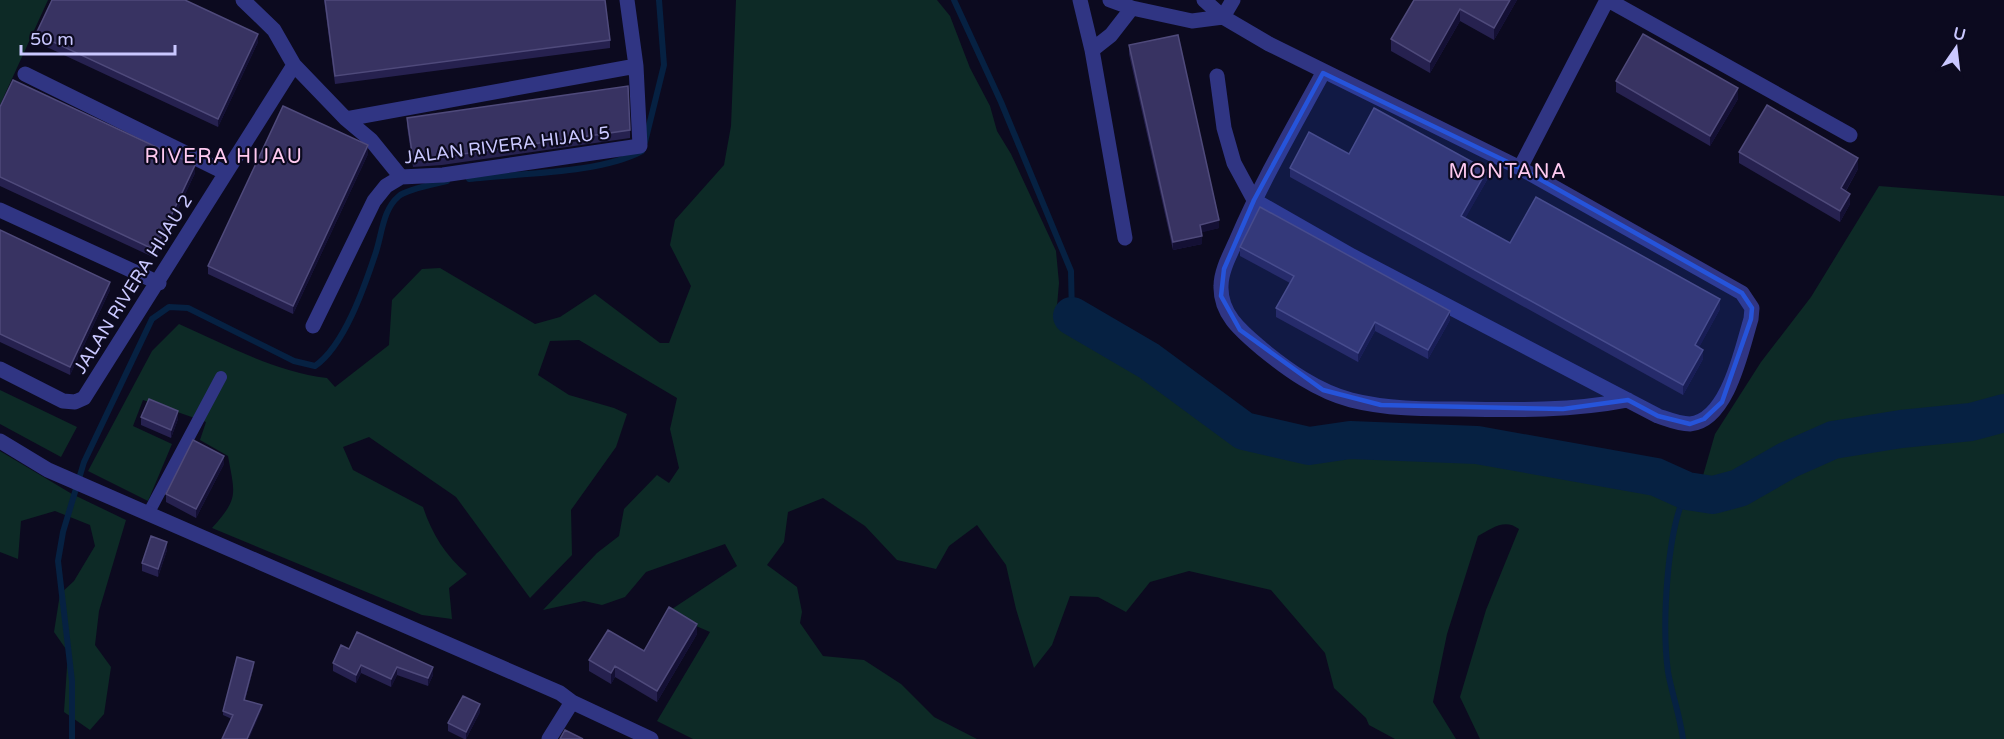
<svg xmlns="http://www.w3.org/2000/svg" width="2004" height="739" font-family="'Varela Round',sans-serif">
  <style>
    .green { fill: #0d2a26 }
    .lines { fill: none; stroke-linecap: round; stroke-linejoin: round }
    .stream { stroke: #062142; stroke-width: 6 }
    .river { stroke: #062142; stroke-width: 38 }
    .lane { stroke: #303583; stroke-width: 12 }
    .street { stroke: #303583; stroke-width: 15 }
    .wall { fill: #26214f }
    .shaded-wall { fill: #141034 }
    .building { fill: #383362; stroke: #4f4a7b; stroke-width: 1.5 }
    .marked { fill: #2654da; fill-opacity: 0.2; stroke: #2654da; stroke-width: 4.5; stroke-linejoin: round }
    .labels { text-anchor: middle; stroke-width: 4.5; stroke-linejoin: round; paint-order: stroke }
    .street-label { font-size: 18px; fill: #cac8ff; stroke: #0c0a1f }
    .neighbourhood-label { font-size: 20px; letter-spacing: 1.5px; fill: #ffcaf0; stroke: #0c0a1f }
  </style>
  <rect width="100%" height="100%" fill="#0c0a1f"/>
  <path class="green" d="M0 0H48L0 105Z
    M736 0H937L950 16 970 68 990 106 997 131 1011 154 1056 251 1059 283 1057 306 1064 322 1085 337 1115 346 1183 400 1206 423 1240 440 1274 448 1326 455 1342 451 1382 450 1542 467 1614 480 1700 486 1715 434 1761 362 1811 297 1879 186 2004 196V739H1480L1460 697 1486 610 1519 529C1505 518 1492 528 1478 536L1447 634 1433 702 1456 739H1395L1369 725 1366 718 1334 688 1325 653 1271 590 1189 571 1150 582 1126 612 1098 597 1070 596 1052 645 1034 668 1016 609 1006 565 977 525 949 546 936 569 897 560 865 526 823 498 788 512 784 542 767 565 797 587 802 612 800 623 823 656 864 660 901 684 934 717 977 739H693L657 721 710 632 666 613 737 566 725 544 646 572 625 597 602 605 584 601 543 610 597 553 619 536 624 509 657 475 669 483 679 468 670 429 677 398 579 340 550 341 538 375 569 395 614 408 627 414 616 447 571 510 572 555 530 598 456 497 369 437 343 447 353 470 423 507C432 534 445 555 467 574L449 588 452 619 422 615 212 528C239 498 235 495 228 456L200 440 206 422 143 400 133 426 172 444 148 501 88 471 152 351 179 324C227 345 274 372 327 378L335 387 389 345 392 300 422 269 440 268 535 324 560 317 595 294 660 343H669L691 286 670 245 675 220 724 165 731 126Z
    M0 390 77 427 61 457 0 424Z
    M0 451 72 494 126 520 99 611 95 645 111 667 104 714 90 730 64 712 68 652 54 632 60 594 74 581 95 546 90 525 55 511 21 521 18 559 0 552Z"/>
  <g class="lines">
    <path class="stream" d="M954 0 1001 102 1071 271 1072 316
      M645 142 664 65 659 0
      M469 179C518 173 599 174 642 151
      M72 739V681L58 561 63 532 84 462 152 319 169 307 188 308 294 361 315 366C344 346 364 288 375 255 382 236 382 210 399 196 407 189 435 184 447 181
      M1683 739C1680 716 1672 694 1668 672 1662 627 1666 530 1687 491"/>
    <path class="river" d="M1072 316 1149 361 1244 431 1309 446 1350 440 1477 445 1656 477 1687 491 1713 495 1739 488 1788 460 1833 440 1901 429 1971 422 2004 413"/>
    <path class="lane" d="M148 514 221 377"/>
    <path class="street" d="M243 0 274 30 294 65 346 119 371 140 401 177
      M1080 0 1092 50 1125 238
      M1110 0 1132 8 1192 21 1223 17 1233 0
      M1204 0 1223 17 1269 44 1520 168 1742 293 1752 308 1751 319C1742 348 1728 421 1690 424 1679 424 1667 419 1658 416L1352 256 1254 200 1234 163 1224 128 1217 76
      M1608 0 1850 135
      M1092 50 1111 35 1132 8
      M1323 73C1293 128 1262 181 1237 239 1231 253 1221 270 1221 286 1220 314 1241 331 1261 348 1288 370 1317 391 1351 400 1386 409 1424 409 1460 409 1516 410 1572 411 1628 400
      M25 74 226 173
      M346 119 636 66
      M1520 168 1607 0
      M0 210 159 283
      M313 326 374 201 386 186 401 177 443 175 640 146 636 66 627 0
      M0 369 63 401 75 402 84 398 294 65
      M0 441 48 470 560 693 572 702 651 739
      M549 739 572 702"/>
  </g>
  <path class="wall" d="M324 0H605L610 40V48L335 84Z
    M1414 0H1517L1494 40 1460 21 1430 73 1391 51V39Z
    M36 34 258 42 218 127 36 42Z
    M1129 45 1219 228 1201 232 1202 244 1173 250 1129 54Z
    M1616 81 1738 99 1710 146 1616 92Z
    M0 107 195 173 155 258 0 186Z
    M407 118 630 130V138L442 165 413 167 407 126Z
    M1739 152 1858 169 1846 191 1850 204 1840 222 1739 163Z
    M368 154 293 314 208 274V266Z
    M1349 154 1487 180 1465 218 1510 243 1720 309 1699 347 1703 359 1683 395 1290 177V168Z
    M0 230 110 290 70 375 0 342Z
    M1240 247 1450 320 1428 359 1375 331 1358 362 1276 317V308L1290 283 1240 256Z
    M141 417 178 419 171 438 141 425Z
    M224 464 196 518 166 502V494Z
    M167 550 158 577 142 571V563Z
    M697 634 657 702 615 677 611 684 589 671V660L644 651Z
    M349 649 433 675 428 686 397 675 391 687 361 673 356 683 333 671V663Z
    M254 666 245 700 262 709 232 719 223 715V711Z
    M480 712 466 739H464L448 731V723Z"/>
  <path class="shaded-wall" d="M1510 0H1517L1494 40V28Z
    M1460 9V21L1430 73V62Z
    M258 34V42L218 127V119Z
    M1738 88V99L1710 146V136Z
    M368 145V154L293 314V306Z
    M1858 158V169L1841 199V188Z
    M195 165V173L155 258V250Z
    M1487 170V180L1461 226V216Z
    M1850 194V204L1840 222V211Z
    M1219 220V228L1200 233V225Z
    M1202 236V244L1173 250V242Z
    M110 282V290L70 375V367Z
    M1720 299V309L1695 355V345Z
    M1450 311V320L1428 359V350Z
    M1375 322V331L1358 362V353Z
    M1703 350V359L1683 395V385Z
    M178 411V419L171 438V430Z
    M224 456V464L196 518V509Z
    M167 542V550L158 577V569Z
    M697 624V634L657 702V691Z
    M254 662V666L244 704V700Z
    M361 665V673L356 683V675Z
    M615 666V677L611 684V673Z
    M397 667V675L391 687V679Z
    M433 667V675L428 686V678Z
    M480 704V712L466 739V732Z
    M262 705V709L249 739H247Z"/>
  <path class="building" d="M52 0H185L258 34 218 119 36 34Z
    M325 0H605L610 40 335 76Z
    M1414 0H1510L1494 28 1460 9 1430 62 1391 39Z
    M1643 34 1738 88 1710 136 1616 81Z
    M1178 35 1219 220 1200 225 1202 236 1173 242 1129 45Z
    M13 80 195 165 155 250 0 177V107Z
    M628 86 630 130 442 157 413 159 407 118Z
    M1767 105 1858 158 1841 188 1850 194 1840 211 1739 152Z
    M283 106 368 145 293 306 208 266Z
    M1374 108 1487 170 1461 216 1510 243 1536 197 1720 299 1695 345 1703 350 1683 385 1290 168 1309 132 1349 154Z
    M1260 207 1450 311 1428 350 1375 322 1358 353 1276 308 1294 276 1240 247Z
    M0 230 110 282 70 367 0 334Z
    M149 399 178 411 171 430 141 417Z
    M193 440 224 456 196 509 166 494Z
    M151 536 167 542 158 569 142 563Z
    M669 607 697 624 657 691 615 666 611 673 589 660 608 630 644 651Z
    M357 632 433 667 428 678 397 667 391 679 361 665 356 675 333 663 341 645 349 649Z
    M237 657 254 662 244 700 262 705 247 739H222L233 715 223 711Z
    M463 696 480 704 466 732 448 723Z
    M565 730 583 739H560Z"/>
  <path class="marked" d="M1323 73 1520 168 1742 293 1752 308 1751 319 1722 402 1704 419 1690 424 1658 416 1628 400 1563 409 1381 405 1323 390 1240 330 1221 296 1224 269 1254 200Z"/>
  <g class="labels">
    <g class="street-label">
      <text transform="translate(507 145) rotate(-7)" y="6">JALAN RIVERA HIJAU 5</text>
      <text transform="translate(133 284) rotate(-58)" y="6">JALAN RIVERA HIJAU 2</text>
    </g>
    <g class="neighbourhood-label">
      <text x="224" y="163">RIVERA HIJAU</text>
      <text x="1508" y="178">MONTANA</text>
    </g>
  </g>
  <g transform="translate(1956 48) rotate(14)" stroke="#0c0a1f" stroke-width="4.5" paint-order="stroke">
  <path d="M0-4.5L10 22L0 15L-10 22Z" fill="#cac8ff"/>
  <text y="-9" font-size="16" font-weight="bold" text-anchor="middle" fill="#cac8ff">U</text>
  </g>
  <path d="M21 45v9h154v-9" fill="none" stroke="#cac8ff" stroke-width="3"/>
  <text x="30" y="45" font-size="18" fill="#cac8ff" stroke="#0c0a1f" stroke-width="4.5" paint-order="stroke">50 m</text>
</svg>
